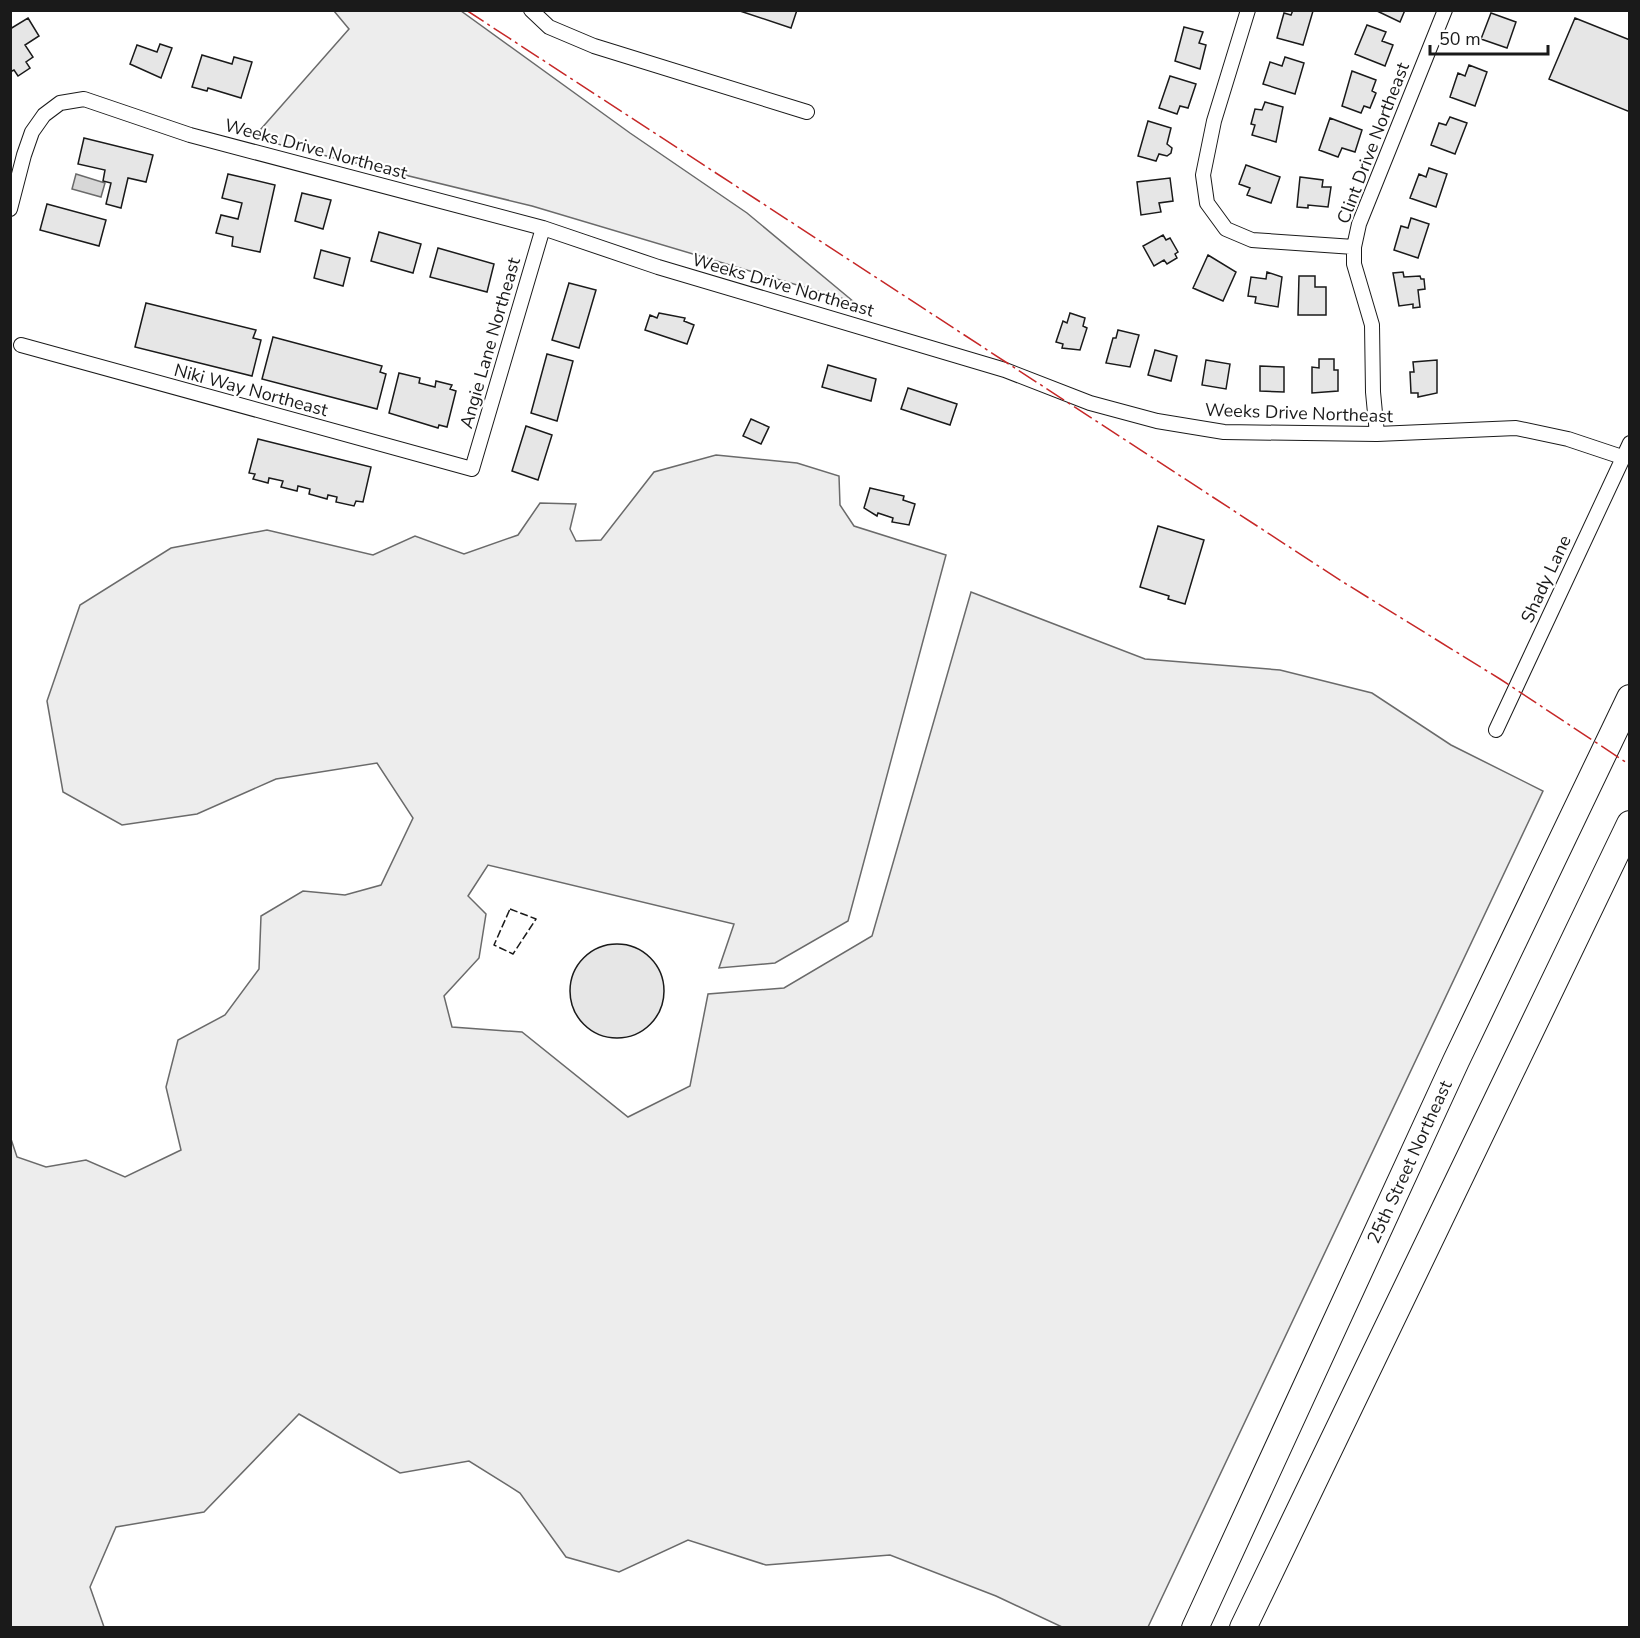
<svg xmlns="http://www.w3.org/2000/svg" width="1640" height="1638" font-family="'Nunito Sans',sans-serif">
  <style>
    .green { fill: #ededed; stroke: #6a6a6a; stroke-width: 1.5 }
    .water { fill: #d7d7d7; stroke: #6a6a6a; stroke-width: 1.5 }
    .building { fill: #e6e6e6; stroke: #1a1a1a; stroke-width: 1.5 }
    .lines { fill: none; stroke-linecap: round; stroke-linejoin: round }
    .street-casing { stroke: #1a1a1a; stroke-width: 16 }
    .highway-casing { stroke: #1a1a1a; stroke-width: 28 }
    .street { stroke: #fff; stroke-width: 14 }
    .highway { stroke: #fff; stroke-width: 26 }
    .fence { stroke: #1a1a1a; stroke-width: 1.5; stroke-dasharray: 8 3; stroke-linecap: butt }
    .power { stroke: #c62828; stroke-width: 1.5; stroke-dasharray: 21 4.5 3 4.5; stroke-linecap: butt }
    .labels { text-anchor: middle; stroke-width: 4.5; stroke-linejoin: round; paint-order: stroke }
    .street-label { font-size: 18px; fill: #1a1a1a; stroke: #fff }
  </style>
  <rect width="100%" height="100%" fill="#fff"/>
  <path class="green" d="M334 11H461L630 133 747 213 854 302 532 206 253 138 349 29Z
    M716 455 797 463 839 476 840 505 854 526 946 555 848 921 775 963 719 968 734 924 488 865 468 896 486 914 479 958 444 996 452 1027 522 1032 628 1117 690 1086 708 994 784 988 872 936 971 592 1145 659 1280 670 1372 693 1451 745 1543 791 1148 1627H1062L996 1596 890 1555 766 1565 688 1540 619 1572 566 1557 520 1493 469 1461 400 1473 299 1414 204 1512 116 1527 90 1587 104 1627H11V1139L17 1157 46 1167 86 1160 125 1177 181 1150 166 1087 178 1040 225 1015 259 969 261 916 303 891 345 895 381 885 413 818 377 763 276 779 197 814 122 825 63 792 47 701 80 605 171 548 267 530 373 555 415 536 464 554 518 535 540 503 576 504 570 529 576 541 601 540 654 472Z"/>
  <path class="water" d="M76 174 105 183 101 197 72 189Z"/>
  <path class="building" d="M737 10H797L791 28Z
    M1293 10 1313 11 1303 45 1277 38 1284 13 1291 15Z
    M1375 10H1405L1400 22Z
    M1491 13 1516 22 1507 48 1481 39Z
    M28 18 39 36 25 45 33 57 26 62 30 68 18 76 14 70 10 72V29Z
    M1575 18 1630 40V112L1549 79Z
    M1367 25 1386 32 1382 41 1393 45 1385 66 1355 54Z
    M1184 27 1203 32 1199 43 1206 45 1200 69 1175 61Z
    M160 44 172 48 161 78 130 64 137 45 157 52Z
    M202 55 232 64 234 57 252 62 241 98 208 88 207 91 192 87Z
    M1285 57 1304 63 1295 94 1263 84 1270 62 1282 66Z
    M1469 65 1487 72 1475 106 1450 97 1458 73 1465 76Z
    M1352 71 1376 80 1372 91 1376 93 1370 108 1364 106 1361 113 1342 106Z
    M1170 76 1196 84 1188 108 1180 106 1177 114 1159 108Z
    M1265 102 1283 107 1276 142 1252 135 1255 125 1251 124 1255 109 1262 110Z
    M1450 117 1467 123 1455 154 1431 145 1439 123 1446 125Z
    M1330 118 1362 130 1355 152 1342 148 1338 157 1319 150Z
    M1148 121 1171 128 1167 144 1172 148 1171 153 1167 156 1159 154 1156 161 1138 156Z
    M84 138 153 155 146 182 128 178 121 208 106 204 111 183 103 181 105 170 78 164Z
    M1246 165 1280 177 1271 203 1247 195 1250 188 1239 184Z
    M1429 168 1447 174 1436 207 1410 198 1419 174 1426 177Z
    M228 174 275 185 260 252 232 246 233 237 216 233 221 215 238 219 242 203 222 198Z
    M1300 177 1323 180 1322 187H1331L1328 207 1308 205V208L1297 207Z
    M1170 178 1173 201 1159 203 1161 212 1141 215 1137 182Z
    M302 193 331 200 323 229 295 221Z
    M47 204 106 220 99 246 40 230Z
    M1411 218 1429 224 1418 258 1394 250 1401 226 1408 228Z
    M379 232 421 244 413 273 371 261Z
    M1163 235 1166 240 1170 238 1178 252 1175 254 1177 258 1167 264 1164 260 1154 266 1143 246Z
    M438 248 494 264 487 292 430 277Z
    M321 250 350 258 343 286 314 278Z
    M1208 255 1236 272 1223 301 1193 288Z
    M1267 272 1282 277 1278 307 1255 303 1256 297 1248 296 1251 277 1266 279Z
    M1403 272 1404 277 1420 276 1421 279H1424L1425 289 1418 290 1420 307 1413 308V304L1399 306 1393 273Z
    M1299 276H1315V287H1326V315H1298Z
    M569 283 596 290 579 348 552 340Z
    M146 303 256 330 253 338 261 340 252 376 135 347Z
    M659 313 685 318 684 321 694 325 687 344 645 330 650 315 657 318Z
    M1070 313 1085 318 1083 326 1087 328 1080 350 1062 348 1063 344 1056 342 1063 321 1067 323Z
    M1118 330 1139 335 1130 367 1106 363 1113 338H1116Z
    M273 337 382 366 380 372 386 374 377 409 262 379Z
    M1155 350 1177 356 1171 381 1148 375Z
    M547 354 573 361 557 421 531 413Z
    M1319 359H1334V370H1338V391L1312 393V367L1319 368Z
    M1206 360 1230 364 1226 389 1202 385Z
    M1437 360V393L1418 397V393H1411L1410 372H1414L1413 362Z
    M828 365 876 379 871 401 822 387Z
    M1260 366 1284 367V392L1260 391Z
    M399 373 420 378 419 383 435 387 436 381 452 385 450 389 456 391 447 427 439 425 438 428 389 413Z
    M908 388 957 404 950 425 901 409Z
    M751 419 769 427 761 444 743 436Z
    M526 426 552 435 538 480 512 471Z
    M258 439 371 467 363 502 356 501 354 506 336 502 337 497 328 495 327 499 309 494 310 489 298 486 297 491 281 487 283 481 269 478 268 483 253 479 255 474 249 473Z
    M870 488 904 496 903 500 915 504 909 525 892 522 893 518 878 513 877 516 864 508Z
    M1158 526 1204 540 1185 604 1168 599 1169 596 1140 587Z
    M570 991a47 47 0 1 1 94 0a47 47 0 1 1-94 0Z"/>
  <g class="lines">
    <g class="street-casing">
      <path id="street" d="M531 10 549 27 594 46 807 112
        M1248 10 1214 121 1203 175 1207 203 1226 229 1252 240 1354 247
        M10 209 24 155 32 132 44 115 60 103 84 99 190 135 543 228 658 267 1005 370 1090 403 1157 421 1224 432 1377 434 1516 428 1568 439 1622 457
        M21 345 472 469 543 228
        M1377 434 1373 392 1372 325 1354 264V247L1359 224 1445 10
        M1496 730 1630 443"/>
    </g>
    <g class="highway-casing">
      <g id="highway">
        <path id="s1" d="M1195 1628 1456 1061 1630 698"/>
        <path d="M1243 1628 1630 824"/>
      </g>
    </g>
    <use href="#street" class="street"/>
    <use href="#highway" class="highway"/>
    <path class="fence" d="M510 909 536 919 513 954 494 945Z"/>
    <path class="power" d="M466 10 1343 582 1500 679 1630 765"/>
  </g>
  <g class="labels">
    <g class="street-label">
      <text transform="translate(1373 143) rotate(-69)" y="6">Clint Drive Northeast</text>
      <text transform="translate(316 149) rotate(15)" y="6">Weeks Drive Northeast</text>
      <text transform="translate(783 285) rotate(16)" y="6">Weeks Drive Northeast</text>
      <text transform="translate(490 343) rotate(-74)" y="6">Angie Lane Northeast</text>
      <text transform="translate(251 390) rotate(15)" y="6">Niki Way Northeast</text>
      <text transform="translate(1299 413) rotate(2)" y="6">Weeks Drive Northeast</text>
      <text transform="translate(1546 579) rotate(-65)" y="6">Shady Lane</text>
      <text dy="6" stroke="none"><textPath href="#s1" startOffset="513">25th Street Northeast</textPath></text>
    </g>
  </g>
  <rect width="1640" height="1638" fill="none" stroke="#1a1a1a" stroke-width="24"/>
  <path d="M1430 45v9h118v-9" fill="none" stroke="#1a1a1a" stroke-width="3"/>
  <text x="1439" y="45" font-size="18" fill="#1a1a1a" stroke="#ffffff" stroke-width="4.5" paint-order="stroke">50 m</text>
</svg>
